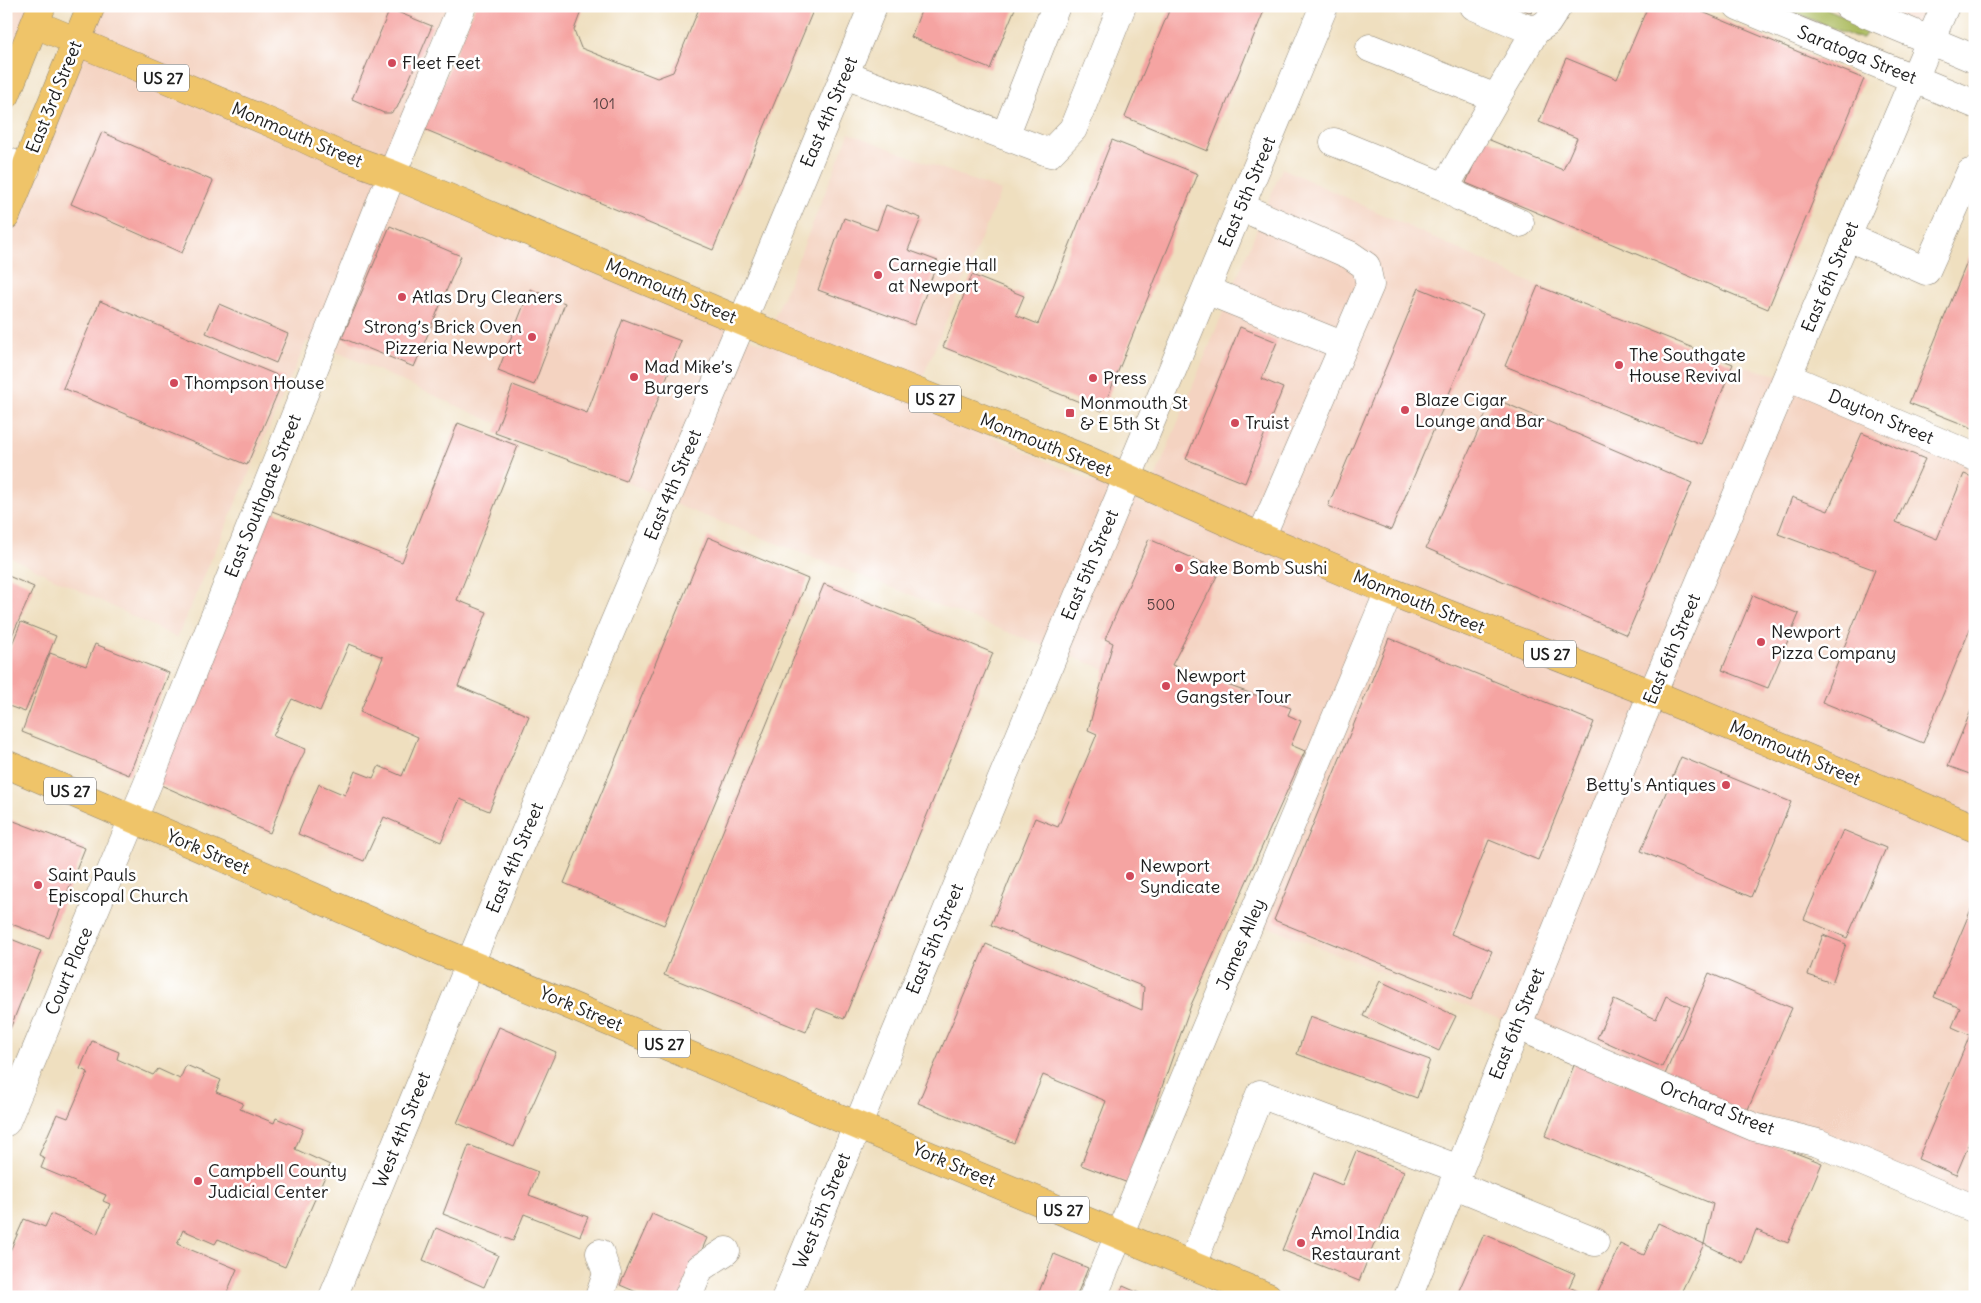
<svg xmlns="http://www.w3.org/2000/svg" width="1981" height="1303" font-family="Delius,sans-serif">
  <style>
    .built { fill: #f4d3c1 }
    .green { fill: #acbb5e; stroke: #646c3d }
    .building { fill: #f5a4a2 }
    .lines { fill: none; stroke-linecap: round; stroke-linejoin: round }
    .minor-casing { stroke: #867e6e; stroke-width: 29 }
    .major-casing { stroke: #867e6e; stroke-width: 29 }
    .minor { stroke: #fff; stroke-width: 28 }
    .major { stroke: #efc469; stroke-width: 28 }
    .poi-dot { fill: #d1495b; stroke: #fff; stroke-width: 2 }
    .labels { text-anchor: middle; stroke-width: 5; stroke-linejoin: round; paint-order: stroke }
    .number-label { font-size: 15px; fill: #523e3e }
    .shield { fill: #fff; stroke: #606060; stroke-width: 1 }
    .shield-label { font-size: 16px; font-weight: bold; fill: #1c1c1c }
    .street-label { font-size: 18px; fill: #1c1c1c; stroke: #fff }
    .poi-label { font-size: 18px; fill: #1c1c1c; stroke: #fff; text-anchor: start }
  </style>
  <rect width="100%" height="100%" fill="#fff"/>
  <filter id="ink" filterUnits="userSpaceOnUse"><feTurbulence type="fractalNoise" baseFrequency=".02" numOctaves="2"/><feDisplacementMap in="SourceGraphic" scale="10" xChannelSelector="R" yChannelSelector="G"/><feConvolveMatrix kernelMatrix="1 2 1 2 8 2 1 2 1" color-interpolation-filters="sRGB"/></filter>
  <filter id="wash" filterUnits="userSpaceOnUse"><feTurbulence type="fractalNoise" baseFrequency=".0096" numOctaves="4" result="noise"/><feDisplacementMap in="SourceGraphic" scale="20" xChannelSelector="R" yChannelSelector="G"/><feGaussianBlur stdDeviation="1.12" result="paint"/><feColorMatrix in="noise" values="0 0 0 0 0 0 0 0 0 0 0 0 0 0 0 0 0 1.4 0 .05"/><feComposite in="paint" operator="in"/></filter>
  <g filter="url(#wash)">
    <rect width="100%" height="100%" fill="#efdfbf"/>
    <path class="built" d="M6 6H42L6 95Z
      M91 6H451L380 183 764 344 849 133 1001 191 913 400 1144 505 1282 168 1538 286 1733 364 1787 377 1975 457V1209L1251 920 1321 752 684 508 344 355 307 341 177 638 6 555V216Z
      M1848 6H1945L1931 42Z"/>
    <path class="green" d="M1779 6H1820L1858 22 1867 29V32L1863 38 1854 37Z"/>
    <g id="blocks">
      <path class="building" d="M475 6H583L574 30 581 48 657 78 673 72 700 6H815L713 250 424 129Z
        M923 6H1016L990 69 911 37Z
        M1171 6H1266L1207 151 1125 117Z
        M1516 6H1534L1531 13Z
        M1648 6H1688L1864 79 1768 309 1466 183 1485 138 1563 170 1577 138 1539 122 1566 58 1617 79Z
        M390 9 432 26 397 108 391 113H384L352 99Z
        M102 132 213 181 182 253 71 204Z
        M1112 140 1198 174 1102 411 943 347 972 275 1024 296 1016 315 1038 324Z
        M886 205 921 218 908 250 938 261 914 325 818 290 844 218 877 230Z
        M390 226 461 256 414 367 342 338Z
        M1975 243V429L1909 403Z
        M1538 286 1733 364 1701 444 1505 366Z
        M1419 288 1483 314 1391 530 1328 506Z
        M530 289 565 303 534 385 498 371Z
        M100 301 284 378 247 465 63 388Z
        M219 304 288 334 276 363 206 333Z
        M623 319 681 341 626 481 495 433 513 385 587 413Z
        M1240 327 1277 342 1262 379 1283 388 1245 483 1186 459Z
        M1493 398 1692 483 1627 635 1426 548Z
        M458 423 518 446 457 600 487 612 458 686 529 716 489 811 460 799 441 842 384 817 364 861 298 834 319 784 345 795 355 771 373 778 379 766 402 776 418 737 360 712 383 657 349 644 320 711 292 699 273 736 306 749 291 779 270 833 154 782 267 509 402 562Z
        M1862 433 1925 459 1896 522 1937 539 1964 474 1975 478V617L1923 743 1822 702 1875 570 1778 534 1792 497 1828 511Z
        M708 537 808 579 664 925 564 883Z
        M1149 539 1220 570 1172 665 1291 708 1288 715 1301 721 1291 745 1305 751 1191 1005 1128 1183 1081 1165 1106 1101 1043 1075 1014 1143 918 1103 986 944 1142 1010 1144 987 991 925 1035 818 1058 827 1097 734 1088 730 1113 643 1105 639Z
        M6 575 34 587 6 649Z
        M824 584 993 653 844 1019 816 1008 806 1032 664 975Z
        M1753 595 1799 614 1768 688 1722 670Z
        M21 622 56 636 25 712 6 705V659Z
        M1389 638 1594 722 1538 860 1489 840 1451 934 1492 951 1471 1000 1274 920Z
        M95 644 169 673 129 775 22 732 50 653 86 666Z
        M1975 701V776L1948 766Z
        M1681 757 1791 802 1751 897 1641 851Z
        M6 818 85 848 49 938 6 922Z
        M1843 830 1886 848 1847 938 1804 919Z
        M1975 900V1130L1956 1175 1918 1159 1970 1035 1952 1027 1960 1008 1934 997Z
        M1823 935 1846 944 1832 983 1808 975Z
        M6 937 41 951 10 1029 6 1028Z
        M1709 973 1792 1008 1746 1114 1663 1079Z
        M1380 981 1456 1016 1439 1051 1363 1016Z
        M1666 996 1690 1007 1662 1067 1597 1038 1614 1000 1656 1019Z
        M1310 1016 1430 1060 1417 1098 1297 1054Z
        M499 1027 556 1052 514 1147 457 1123Z
        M92 1041 119 1052 117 1059 153 1075 158 1069 180 1079 186 1065 221 1080 216 1092 243 1103 240 1109 274 1123 276 1118 303 1129 295 1149 330 1165 285 1267 218 1239 215 1244 183 1230 177 1244 237 1269 225 1297H6V1260L24 1219 45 1227 51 1214 97 1234 110 1204 103 1201 106 1195 41 1168 45 1158 39 1155 57 1114 68 1118 88 1072 80 1069Z
        M1575 1063 1741 1132 1822 1163 1788 1243 1756 1230 1743 1263 1704 1244 1679 1297H1596L1620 1244 1644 1255 1658 1223 1704 1244 1713 1204 1545 1136Z
        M469 1145 538 1172 529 1195 588 1217 580 1236 524 1214 513 1241 443 1214Z
        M1356 1151 1404 1171 1359 1281 1282 1250 1314 1173 1342 1185Z
        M652 1214 707 1238 682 1297H648L620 1285Z
        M436 1228 498 1255 484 1287 423 1260Z
        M1484 1234 1575 1274 1569 1287 1591 1297H1456Z
        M1054 1254 1088 1268 1076 1297H1037Z
        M1123 1286 1148 1297H1118Z"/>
    </g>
  </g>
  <g filter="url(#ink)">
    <use href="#blocks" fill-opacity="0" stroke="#867e6e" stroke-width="1"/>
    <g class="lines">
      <g class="minor-casing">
        <path id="minor" d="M1474 6 1526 28 1536 30
          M1738 6 1975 104
          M1848 6 1975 59
          M1370 48 1496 98 1536 30 1547 23 1558 6
          M845 75 1050 153 1073 129 1122 6
          M1005 136 1056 6
          M1334 142 1445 187 1496 98
          M6 161 26 169
          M1445 187 1460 197 1520 223
          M1241 207 1350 255 1366 266 1370 285 1261 537
          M1848 237 1926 271 1970 173 1975 175
          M1206 290 1344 346
          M1787 377 1975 457
          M1516 1025 1754 1127 1818 1143 1975 1209
          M6 1122 148 783 392 174 462 6
          M1453 1184 1595 1242
          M1192 1265 1260 1094 1459 1169
          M333 1297 485 927 742 322 873 6
          M599 1297 607 1274 600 1253
          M688 1297 700 1268 726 1251
          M786 1297 1324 6
          M1093 1297 1389 591
          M1408 1297 1636 732 1945 6"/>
      </g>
      <g class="major-casing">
        <path id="major" d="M35 24 276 125 337 154 392 174 779 337 1085 459 1261 537 1389 591 1653 694 1975 828
          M6 95 41 8
          M6 216 91 6
          M6 764 430 947 1268 1297"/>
      </g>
      <use href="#minor" class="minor"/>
      <use href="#major" class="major"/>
    </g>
  </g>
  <g class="poi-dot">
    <circle cx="392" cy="63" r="5"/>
    <circle cx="878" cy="275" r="5"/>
    <circle cx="402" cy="297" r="5"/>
    <circle cx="532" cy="337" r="5"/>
    <circle cx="1619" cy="365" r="5"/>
    <circle cx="634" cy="377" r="5"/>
    <circle cx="1093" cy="378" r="5"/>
    <circle cx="174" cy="383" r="5"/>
    <circle cx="1405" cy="410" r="5"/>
    <rect x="1065" y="408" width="10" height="10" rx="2.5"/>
    <circle cx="1235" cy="423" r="5"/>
    <circle cx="1179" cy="568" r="5"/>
    <circle cx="1761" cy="642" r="5"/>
    <circle cx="1166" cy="686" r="5"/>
    <circle cx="1726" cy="785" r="5"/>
    <circle cx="1130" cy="876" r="5"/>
    <circle cx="38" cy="885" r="5"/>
    <circle cx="198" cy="1181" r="5"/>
    <circle cx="1301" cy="1243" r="5"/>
  </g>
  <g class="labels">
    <g class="number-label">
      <text x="604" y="109">101</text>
      <text x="1161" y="610">500</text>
    </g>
    <g class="shield">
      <rect x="137" y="64.5" width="52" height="27" rx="4"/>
      <rect x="909" y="385.5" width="52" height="27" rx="4"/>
      <rect x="1524" y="640.5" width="52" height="27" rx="4"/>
      <rect x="44" y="777.5" width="52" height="27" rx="4"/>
      <rect x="638" y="1030.5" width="52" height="27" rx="4"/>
      <rect x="1037" y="1196.5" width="52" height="27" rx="4"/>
    </g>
    <g class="shield-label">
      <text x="163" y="84">US 27</text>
      <text x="935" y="405">US 27</text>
      <text x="1550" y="660">US 27</text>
      <text x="70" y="797">US 27</text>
      <text x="664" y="1050">US 27</text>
      <text x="1063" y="1216">US 27</text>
    </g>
    <g class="street-label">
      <text transform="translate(1857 55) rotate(22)" y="6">Saratoga Street</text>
      <text transform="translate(54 97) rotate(-68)" y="6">East 3rd Street</text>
      <text transform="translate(829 112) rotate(-67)" y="6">East 4th Street</text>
      <text transform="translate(297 135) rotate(23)" y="6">Monmouth Street</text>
      <text transform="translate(1247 192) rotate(-67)" y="6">East 5th Street</text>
      <text transform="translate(1830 277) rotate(-67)" y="6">East 6th Street</text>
      <text transform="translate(671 291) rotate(23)" y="6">Monmouth Street</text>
      <text transform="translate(1881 417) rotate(23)" y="6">Dayton Street</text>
      <text transform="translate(1046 445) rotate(22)" y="6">Monmouth Street</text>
      <text transform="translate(673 485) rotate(-67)" y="6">East 4th Street</text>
      <text transform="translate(263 496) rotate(-68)" y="6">East Southgate Street</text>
      <text transform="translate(1090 565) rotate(-67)" y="6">East 5th Street</text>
      <text transform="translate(1419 602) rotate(22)" y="6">Monmouth Street</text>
      <text transform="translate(1672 649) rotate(-67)" y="6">East 6th Street</text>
      <text transform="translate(1795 753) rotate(23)" y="6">Monmouth Street</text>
      <text transform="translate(208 852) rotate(23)" y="6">York Street</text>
      <text transform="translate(515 858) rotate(-67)" y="6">East 4th Street</text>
      <text transform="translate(935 939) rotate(-67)" y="6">East 5th Street</text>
      <text transform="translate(1241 944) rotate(-67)" y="6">James Alley</text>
      <text transform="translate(69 971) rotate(-67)" y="6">Court Place</text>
      <text transform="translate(581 1009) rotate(23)" y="6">York Street</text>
      <text transform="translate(1517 1024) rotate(-68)" y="6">East 6th Street</text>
      <text transform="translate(1717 1108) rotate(21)" y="6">Orchard Street</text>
      <text transform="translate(402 1130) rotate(-68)" y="6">West 4th Street</text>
      <text transform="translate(954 1165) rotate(23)" y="6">York Street</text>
      <text transform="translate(822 1211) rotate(-68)" y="6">West 5th Street</text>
    </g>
    <g class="poi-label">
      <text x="402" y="69">Fleet Feet</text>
      <text x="888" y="271">Carnegie Hall<tspan x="888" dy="21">at Newport</tspan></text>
      <text x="412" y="303">Atlas Dry Cleaners</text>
      <text x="522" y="333" text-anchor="end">Strong’s Brick Oven<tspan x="522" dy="21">Pizzeria Newport</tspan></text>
      <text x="1629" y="361">The Southgate<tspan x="1629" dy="21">House Revival</tspan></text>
      <text x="644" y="373">Mad Mike’s<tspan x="644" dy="21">Burgers</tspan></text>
      <text x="1103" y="384">Press</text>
      <text x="184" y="389">Thompson House</text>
      <text x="1415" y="406">Blaze Cigar<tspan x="1415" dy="21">Lounge and Bar</tspan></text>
      <text x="1080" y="409">Monmouth St<tspan x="1080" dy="21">&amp; E 5th St</tspan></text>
      <text x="1245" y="429">Truist</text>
      <text x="1189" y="574">Sake Bomb Sushi</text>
      <text x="1771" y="638">Newport<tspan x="1771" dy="21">Pizza Company</tspan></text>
      <text x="1176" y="682">Newport<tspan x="1176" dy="21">Gangster Tour</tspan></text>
      <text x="1716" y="791" text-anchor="end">Betty's Antiques</text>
      <text x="1140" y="872">Newport<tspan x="1140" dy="21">Syndicate</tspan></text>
      <text x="48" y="881">Saint Pauls<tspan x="48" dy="21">Episcopal Church</tspan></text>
      <text x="208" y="1177">Campbell County<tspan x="208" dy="21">Judicial Center</tspan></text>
      <text x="1311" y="1239">Amol India<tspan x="1311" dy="21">Restaurant</tspan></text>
    </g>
  </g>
  <rect width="1981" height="1303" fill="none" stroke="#fff" stroke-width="25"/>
</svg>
